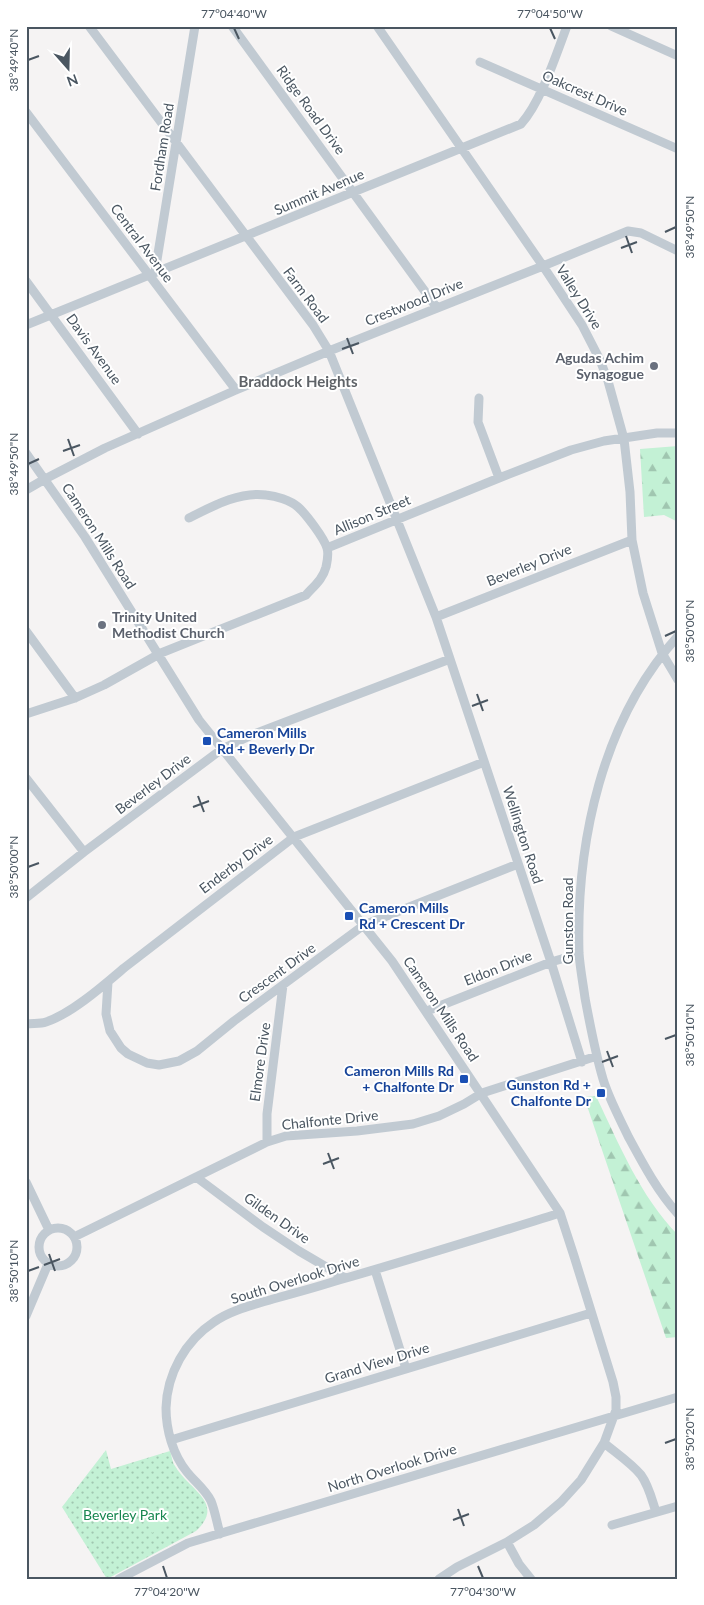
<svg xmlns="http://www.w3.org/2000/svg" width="704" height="1605" font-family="Lato,sans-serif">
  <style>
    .forest { fill: url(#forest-firs) }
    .park { fill: url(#park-dots) }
    .pitch { fill: #c3f1d5 }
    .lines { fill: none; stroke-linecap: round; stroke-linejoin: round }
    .minor { stroke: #c1cad2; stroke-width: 9 }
    .ticks { fill: none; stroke: #4a5661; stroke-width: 2 }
    .worship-dot { fill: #6b7280; stroke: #fff; stroke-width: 2 }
    .transit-dot { fill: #1a4fb4; stroke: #fff; stroke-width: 2 }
    .labels { text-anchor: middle; stroke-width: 4; stroke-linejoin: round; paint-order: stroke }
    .street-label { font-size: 14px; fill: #4a5661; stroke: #fff }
    .worship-label { font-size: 14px; font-weight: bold; fill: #5b616d; stroke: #fff; text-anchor: end }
    .transit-label { font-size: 14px; font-weight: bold; fill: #164399; stroke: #fff; text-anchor: start }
    .park-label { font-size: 14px; fill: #17864f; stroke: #fff }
    .neighbourhood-label { font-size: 15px; font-weight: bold; fill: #5f6368; stroke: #fff }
    .neatline { fill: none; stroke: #4a5661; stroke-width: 2 }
    .ticks-label { font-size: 12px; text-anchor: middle; fill: #4a5661 }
  </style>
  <defs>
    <pattern id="forest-firs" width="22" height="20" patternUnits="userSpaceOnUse" patternTransform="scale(1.25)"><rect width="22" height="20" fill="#c3f1d5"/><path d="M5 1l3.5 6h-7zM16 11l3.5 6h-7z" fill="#a0c6b0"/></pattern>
    <pattern id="park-dots" width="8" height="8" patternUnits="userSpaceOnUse" patternTransform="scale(1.25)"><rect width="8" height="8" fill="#c3f1d5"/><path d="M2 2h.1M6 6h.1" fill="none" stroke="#a0c6b0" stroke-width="1.8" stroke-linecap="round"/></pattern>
  </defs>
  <rect width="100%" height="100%" fill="#f5f3f3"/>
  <path class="forest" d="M678 446V522L664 515 644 517 640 449Z
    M596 1096C619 1144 640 1196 678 1235V1337L666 1338 584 1097Z"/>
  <path class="park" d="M106 1450 111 1469 170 1451C172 1456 172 1462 175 1466 189 1490 226 1503 196 1531L107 1579 62 1507Z"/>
  <path class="pitch" d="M168 1511 171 1516 170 1522 152 1533 146 1522Z"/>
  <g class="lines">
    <path class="minor" d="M89 26 313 325 329 351 436 617 551 962 582 1062
      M232 26 437 308
      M377 26 543 266 582 325 600 360 608 381 624 439 630 492 632 540 643 593 662 653 678 680
      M611 26 678 56
      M480 62 678 149
      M26 112 236 390
      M155 272 195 26
      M26 281 138 434
      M26 325 521 124C541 102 556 55 567 26
      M479 398 478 422 499 478
      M26 453 85 537 199 720 392 961 560 1213 574 1256 613 1382 616 1397V1410L604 1443 581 1480 561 1502 534 1525 507 1542 457 1567 439 1579
      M26 490 45 479 105 448 236 390 329 351 543 266 628 231 641 233 678 251
      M327 548 499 478 571 450 604 441 657 433H678
      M436 617 632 540
      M26 631 75 698
      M678 636C602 720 576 842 579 953 580 968 583 983 585 998 590 1025 595 1052 603 1079 609 1099 620 1119 629 1138 643 1164 658 1192 678 1214
      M26 714 75 698 104 685 161 653 306 595C314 586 323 579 326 567 327 562 329 554 327 548 324 538 306 514 298 507 290 500 276 496 266 495 240 491 211 507 189 518
      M26 778 84 852
      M26 898 84 852 222 749 254 734 450 659
      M108 982 106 1014 110 1031 121 1048 128 1054 147 1063 159 1065 179 1061 197 1051 234 1021 364 925 518 864
      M427 1011 551 962 579 954
      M26 1024C33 1023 40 1024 46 1022 71 1014 104 985 124 968L294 837 484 762
      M267 1142V1114L283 985
      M196 1177 263 1227 299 1251 345 1278
      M26 1182 49 1230
      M39 1247a19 19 0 1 1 38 0a19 19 0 1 1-38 0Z
      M74 1237 267 1142 286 1136 357 1131 413 1124 439 1116 464 1104 482 1093 597 1056
      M375 1270 406 1369
      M26 1316 48 1264
      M171 1440 591 1313
      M604 1443C616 1453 631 1463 641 1475 649 1486 652 1500 656 1512
      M612 1525 678 1506
      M220 1534C217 1523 215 1511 211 1501 205 1489 195 1482 187 1472 173 1455 166 1430 166 1408 167 1374 185 1341 214 1322 231 1310 253 1305 273 1299 295 1293 317 1287 339 1280 413 1259 486 1236 560 1213
      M507 1542 519 1564 531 1579
      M119 1579 188 1543 678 1397"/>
  </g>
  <path class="ticks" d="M234 28 239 39M550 28 555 39M28 60 39 56M665 232 676 227M626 236 632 253M621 248 637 242M347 338 353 354M342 349 359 343M68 439 74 456M63 451 80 445M28 464 39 459M665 636 676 631M477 694 483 711M472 706 488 700M198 796 204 812M193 807 209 801M28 867 39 863M665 1039 676 1035M607 1051 613 1067M602 1062 618 1056M328 1153 334 1169M323 1164 339 1158M49 1254 55 1271M44 1265 60 1259M28 1271 39 1267M665 1443 676 1439M458 1509 464 1526M453 1520 469 1514M163 1566 167 1578M478 1566 483 1578"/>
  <g class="worship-dot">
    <circle cx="654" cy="366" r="5"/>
    <circle cx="102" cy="625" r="5"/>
  </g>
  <g class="transit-dot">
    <rect x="202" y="736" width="10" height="10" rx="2.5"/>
    <rect x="344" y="911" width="10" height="10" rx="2.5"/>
    <rect x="459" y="1074" width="10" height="10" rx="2.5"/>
    <rect x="596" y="1088" width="10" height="10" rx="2.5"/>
  </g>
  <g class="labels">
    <g class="street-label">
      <text transform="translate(585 93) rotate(24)" y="5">Oakcrest Drive</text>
      <text transform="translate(311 110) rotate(54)" y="5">Ridge Road Drive</text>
      <text transform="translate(162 147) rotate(-81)" y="5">Fordham Road</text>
      <text transform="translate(319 192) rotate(-23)" y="5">Summit Avenue</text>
      <text transform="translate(142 243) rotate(53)" y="5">Central Avenue</text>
      <text transform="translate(306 295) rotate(53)" y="5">Farm Road</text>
      <text transform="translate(579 297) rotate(58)" y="5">Valley Drive</text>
      <text transform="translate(414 302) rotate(-22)" y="5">Crestwood Drive</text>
      <text transform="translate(94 349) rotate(54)" y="5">Davis Avenue</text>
      <text transform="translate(372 515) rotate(-23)" y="5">Allison Street</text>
      <text transform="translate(99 536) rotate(57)" y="5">Cameron Mills Road</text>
      <text transform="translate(529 565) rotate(-22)" y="5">Beverley Drive</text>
      <text transform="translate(153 784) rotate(-37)" y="5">Beverley Drive</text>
      <text transform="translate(523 835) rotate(72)" y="5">Wellington Road</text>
      <text transform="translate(236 864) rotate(-37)" y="5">Enderby Drive</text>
      <text transform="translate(568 921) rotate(-90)" y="5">Gunston Road</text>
      <text transform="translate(498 968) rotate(-22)" y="5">Eldon Drive</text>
      <text transform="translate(277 973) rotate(-36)" y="5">Crescent Drive</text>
      <text transform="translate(441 1009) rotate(56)" y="5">Cameron Mills Road</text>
      <text transform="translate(260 1062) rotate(-82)" y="5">Elmore Drive</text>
      <text transform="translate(330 1120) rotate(-6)" y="5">Chalfonte Drive</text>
      <text transform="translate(277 1218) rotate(35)" y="5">Gilden Drive</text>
      <text transform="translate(295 1280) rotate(-17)" y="5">South Overlook Drive</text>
      <text transform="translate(377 1363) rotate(-17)" y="5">Grand View Drive</text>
      <text transform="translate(392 1468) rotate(-17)" y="5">North Overlook Drive</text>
    </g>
    <g class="worship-label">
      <text x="644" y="363">Agudas Achim<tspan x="644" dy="16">Synagogue</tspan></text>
      <text x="112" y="622" text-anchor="start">Trinity United<tspan x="112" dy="16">Methodist Church</tspan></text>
    </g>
    <g class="transit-label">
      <text x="217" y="738">Cameron Mills<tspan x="217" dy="16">Rd + Beverly Dr</tspan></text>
      <text x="359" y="913">Cameron Mills<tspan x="359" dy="16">Rd + Crescent Dr</tspan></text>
      <text x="454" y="1076" text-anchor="end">Cameron Mills Rd<tspan x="454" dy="16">+ Chalfonte Dr</tspan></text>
      <text x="591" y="1090" text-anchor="end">Gunston Rd +<tspan x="591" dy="16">Chalfonte Dr</tspan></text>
    </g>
    <g class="park-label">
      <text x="125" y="1520">Beverley Park</text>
    </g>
    <g class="neighbourhood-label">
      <text x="298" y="387">Braddock Heights</text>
    </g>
  </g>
  <rect width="704" height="1605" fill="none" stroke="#ffffff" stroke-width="55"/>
  <g transform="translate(68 68) rotate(160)" stroke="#ffffff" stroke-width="4" paint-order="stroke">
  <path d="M0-4L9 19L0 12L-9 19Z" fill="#4a5661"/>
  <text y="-8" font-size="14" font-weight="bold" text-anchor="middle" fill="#4a5661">N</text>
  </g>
  <rect x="28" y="28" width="648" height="1550" class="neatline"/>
  <g class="ticks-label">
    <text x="234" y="18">77°04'40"W</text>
    <text x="550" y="18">77°04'50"W</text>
    <text transform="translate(14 60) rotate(-90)" y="4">38°49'40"N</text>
    <text transform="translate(690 227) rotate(-90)" y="4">38°49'50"N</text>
    <text transform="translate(14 464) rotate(-90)" y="4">38°49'50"N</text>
    <text transform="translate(690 631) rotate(-90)" y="4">38°50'00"N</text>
    <text transform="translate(14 867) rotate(-90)" y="4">38°50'00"N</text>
    <text transform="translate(690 1035) rotate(-90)" y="4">38°50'10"N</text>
    <text transform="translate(14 1271) rotate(-90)" y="4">38°50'10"N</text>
    <text transform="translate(690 1439) rotate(-90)" y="4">38°50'20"N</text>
    <text x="167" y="1596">77°04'20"W</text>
    <text x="483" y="1596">77°04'30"W</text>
  </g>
</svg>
